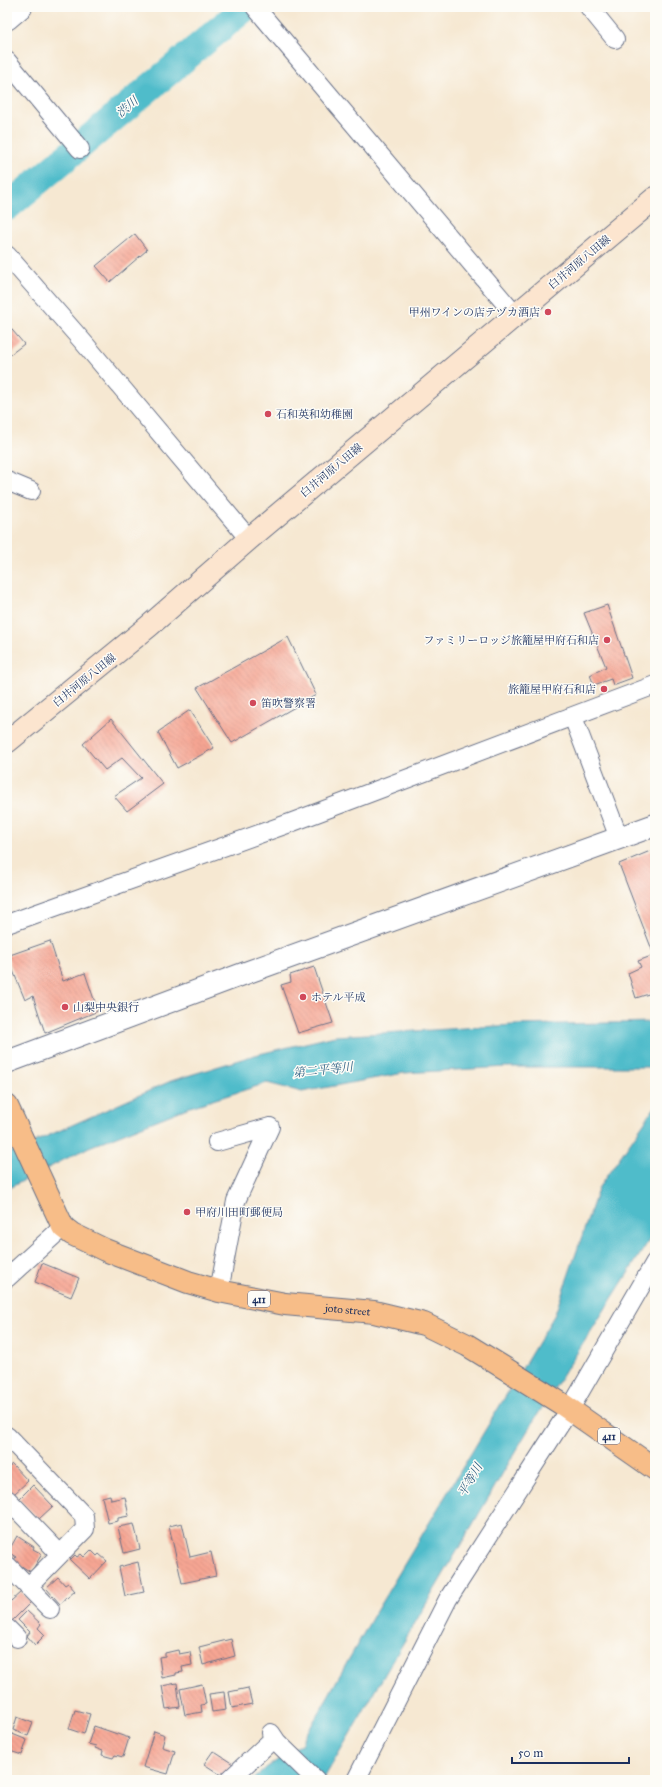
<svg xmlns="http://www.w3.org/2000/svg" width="662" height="1787" font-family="'IM FELL Great Primer','Noto Serif JP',serif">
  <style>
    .water { fill: #50bcca; stroke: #367694 }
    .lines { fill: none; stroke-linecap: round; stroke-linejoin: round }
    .river { stroke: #50bcca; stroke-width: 28 }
    .building { fill: url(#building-back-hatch) }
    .minor-casing { stroke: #687087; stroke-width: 20 }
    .tertiary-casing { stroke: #687087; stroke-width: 24 }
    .secondary-casing { stroke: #687087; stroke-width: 24 }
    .trunk-casing { stroke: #687087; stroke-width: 24 }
    .minor { stroke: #fff; stroke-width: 18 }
    .tertiary { stroke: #fff; stroke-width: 22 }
    .secondary { stroke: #fce5cf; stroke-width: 22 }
    .trunk { stroke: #f7bd88; stroke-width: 22 }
    .poi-dot { fill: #d1495b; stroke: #fdfcf7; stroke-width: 1.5 }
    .labels { text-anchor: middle; stroke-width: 3; stroke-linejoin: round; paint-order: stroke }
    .shield { fill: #fdfcf7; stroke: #5f6c8c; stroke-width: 1 }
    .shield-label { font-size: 10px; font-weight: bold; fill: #1b2f5e }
    .street-label { font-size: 11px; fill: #1b2f5e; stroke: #fdfcf7 }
    .poi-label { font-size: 11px; fill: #1b2f5e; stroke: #fdfcf7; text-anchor: start }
    .water-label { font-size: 12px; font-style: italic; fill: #2e6084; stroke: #fdfcf7 }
  </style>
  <defs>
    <pattern id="building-back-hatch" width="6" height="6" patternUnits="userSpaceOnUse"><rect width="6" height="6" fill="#f6a593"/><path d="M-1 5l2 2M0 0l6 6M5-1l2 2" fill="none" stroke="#d28e81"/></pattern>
  </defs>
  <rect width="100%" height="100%" fill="#fdfcf7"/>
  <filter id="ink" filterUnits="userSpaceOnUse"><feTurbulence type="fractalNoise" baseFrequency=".025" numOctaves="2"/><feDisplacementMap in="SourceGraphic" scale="8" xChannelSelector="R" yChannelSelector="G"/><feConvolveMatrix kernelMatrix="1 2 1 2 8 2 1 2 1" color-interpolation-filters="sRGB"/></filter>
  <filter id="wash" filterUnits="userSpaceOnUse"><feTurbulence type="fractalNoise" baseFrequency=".012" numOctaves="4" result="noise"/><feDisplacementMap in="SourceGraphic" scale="16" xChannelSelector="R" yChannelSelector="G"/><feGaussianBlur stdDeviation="0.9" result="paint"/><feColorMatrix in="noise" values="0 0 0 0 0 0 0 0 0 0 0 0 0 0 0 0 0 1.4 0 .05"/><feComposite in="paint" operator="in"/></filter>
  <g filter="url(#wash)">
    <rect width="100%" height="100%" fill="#f6e8d2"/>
    <path class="water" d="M655 1022V1067H506L404 1073 302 1092 267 1083 187 1108 89 1147 7 1189V1154L171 1081 255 1055 335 1036 513 1025Z
      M655 1107V1231L531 1425 323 1780H253L266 1768 301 1744 375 1613 555 1314 599 1187Z"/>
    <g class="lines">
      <path class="river" d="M7 207 246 7"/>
    </g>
    <g id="blocks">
      <path class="building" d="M135 234 147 250 110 282 96 266Z
        M7 324 24 344 7 357Z
        M607 605 632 678 613 685 611 679 594 685 590 675 606 667 584 613Z
        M288 637 316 695 232 743 197 688Z
        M190 710 214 748 177 768 158 732Z
        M111 719 163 784 127 811 114 796 141 778 122 758 105 770 83 744Z
        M655 849V992L636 998 628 973 641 967 638 961 654 955 619 864Z
        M50 941 63 981 85 973 98 1011 45 1033 33 996 25 1000 7 956Z
        M314 967 333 1023 298 1033 281 985 291 982 290 975Z
        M42 1263 79 1278 71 1297 35 1282Z
        M12 1464 28 1481 14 1494 7 1487V1468Z
        M33 1485 53 1506 39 1519 19 1499Z
        M110 1495 111 1500 125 1497 129 1516 118 1518V1521L108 1523 102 1497Z
        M182 1523 190 1557 211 1552 216 1576 182 1583 169 1526Z
        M134 1524 140 1549 124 1553 118 1527Z
        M17 1536 34 1547 33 1549 42 1554 31 1572 13 1561 16 1557 8 1552Z
        M91 1550 97 1556 99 1554 107 1561 90 1579 70 1560 75 1555 77 1557 81 1554 84 1557Z
        M138 1562 144 1592 125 1596 119 1567Z
        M58 1577 65 1585 68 1583 75 1591 60 1604 46 1588Z
        M7 1587 12 1592 7 1597 11 1601 21 1592 31 1602 12 1621 7 1616Z
        M27 1611 41 1624 38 1628 45 1635 35 1645 27 1636 30 1632 18 1620Z
        M231 1639 235 1656 203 1665 199 1647Z
        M178 1650 179 1654 190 1652 192 1665 182 1667 183 1672 176 1673V1675L162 1678 159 1657 165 1656V1653Z
        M177 1683 180 1707 166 1709 162 1686Z
        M202 1684 206 1704 201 1705 202 1712 185 1715 180 1689Z
        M248 1688 252 1704 232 1708 229 1692Z
        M224 1692 226 1710 212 1712 209 1694Z
        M75 1710 90 1714 84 1734 69 1729Z
        M17 1717 33 1723 28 1736 13 1730Z
        M94 1726 129 1738 123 1757 115 1755 113 1758 102 1755 103 1751 95 1748 96 1746 88 1744Z
        M154 1731 165 1735 162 1747 175 1751 168 1774 143 1767Z
        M10 1733 27 1740 22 1755 7 1750V1741Z
        M213 1751 233 1764 224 1777 204 1764Z"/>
    </g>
  </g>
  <g filter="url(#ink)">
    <use href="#blocks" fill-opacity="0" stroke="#687087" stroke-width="1"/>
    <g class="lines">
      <g class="minor-casing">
        <path id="minor" d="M255 7 515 315
          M589 7 615 39
          M7 61 80 149
          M7 255 84 343 249 539
          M7 481 31 491
          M573 717 619 838
          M7 924 290 823 655 685
          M217 1142 270 1127
          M7 1278 63 1227
          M219 1291 236 1201 270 1127
          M7 1436 84 1516 85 1529 28 1587
          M7 1499 60 1554
          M7 1565 50 1609
          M7 1628 17 1638
          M271 1733 277 1742 316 1780
          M229 1780 274 1738
          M356 1780 448 1599 570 1409 655 1262"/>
      </g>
      <g class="tertiary-casing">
        <path id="tertiary" d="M7 19 21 7
          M7 1062 251 971 655 825"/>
      </g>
      <g class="secondary-casing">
        <path id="secondary" d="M7 742 149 626 249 539 655 198"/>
      </g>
      <g class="trunk-casing">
        <g id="trunk">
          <path id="s1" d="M7 1106 63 1227 72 1234 105 1250 188 1282 219 1291 285 1304 374 1312 424 1324 467 1345 506 1369 562 1404 655 1469"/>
        </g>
      </g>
      <use href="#minor" class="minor"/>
      <use href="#tertiary" class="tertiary"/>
      <use href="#secondary" class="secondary"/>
      <use href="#trunk" class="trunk"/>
    </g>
  </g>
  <g class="poi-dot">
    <circle cx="548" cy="312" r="4"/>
    <circle cx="268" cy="414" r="4"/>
    <circle cx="607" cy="640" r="4"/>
    <circle cx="604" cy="689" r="4"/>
    <circle cx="253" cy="703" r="4"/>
    <circle cx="303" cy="997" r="4"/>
    <circle cx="65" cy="1007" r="4"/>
    <circle cx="187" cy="1212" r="4"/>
  </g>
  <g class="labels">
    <g class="shield">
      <rect x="248" y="1291" width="22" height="16" rx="3"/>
      <rect x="598" y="1428" width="22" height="16" rx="3"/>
    </g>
    <g class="shield-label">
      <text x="259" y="1303">411</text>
      <text x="609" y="1440">411</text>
    </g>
    <g class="street-label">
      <text transform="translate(579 262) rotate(-40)" y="4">白井河原八田線</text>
      <text transform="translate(331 470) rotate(-40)" y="4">白井河原八田線</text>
      <text transform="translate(84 680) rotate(-39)" y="4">白井河原八田線</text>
      <text dy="4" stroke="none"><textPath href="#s1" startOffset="433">joto street</textPath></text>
    </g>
    <g class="poi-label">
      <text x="540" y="316" text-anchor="end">甲州ワインの店テヅカ酒店</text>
      <text x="276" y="418">石和英和幼稚園</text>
      <text x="599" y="644" text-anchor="end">ファミリーロッジ旅籠屋甲府石和店</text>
      <text x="596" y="693" text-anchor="end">旅籠屋甲府石和店</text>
      <text x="261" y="707">笛吹警察署</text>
      <text x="311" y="1001">ホテル平成</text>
      <text x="73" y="1011">山梨中央銀行</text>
      <text x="195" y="1216">甲府川田町郵便局</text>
    </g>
    <g class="water-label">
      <text transform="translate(127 107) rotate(-40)" y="4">渋川</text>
      <text transform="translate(323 1070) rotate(-6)" y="4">第二平等川</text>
      <text transform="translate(470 1480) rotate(-60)" y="4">平等川</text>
    </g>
  </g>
  <rect width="662" height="1787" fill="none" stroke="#fdfcf7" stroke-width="24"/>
  <path d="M512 1757v6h117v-6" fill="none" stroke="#1b2f5e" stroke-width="2"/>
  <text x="518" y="1757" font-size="12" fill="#1b2f5e" stroke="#fdfcf7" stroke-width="3" paint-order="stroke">50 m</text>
</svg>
